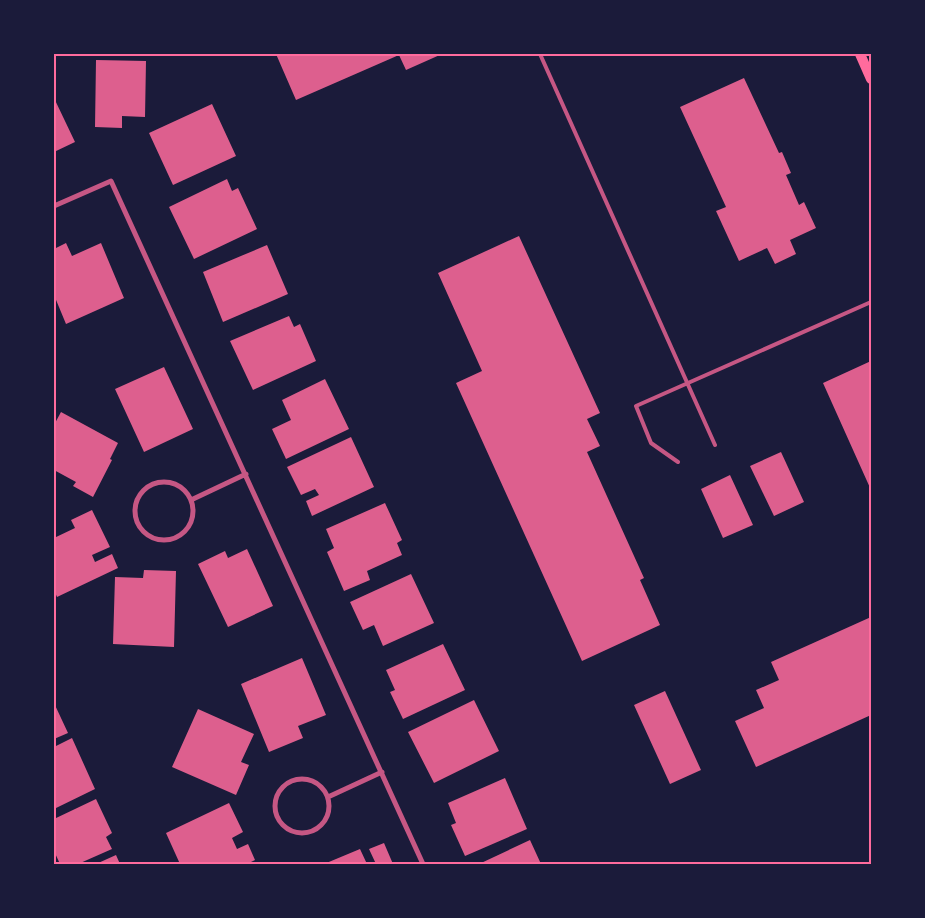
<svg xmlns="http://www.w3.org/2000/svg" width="925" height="918" font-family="'Source Sans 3',sans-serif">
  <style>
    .building { fill: #dd5f8e }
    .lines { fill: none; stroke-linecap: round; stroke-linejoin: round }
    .service { stroke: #c65784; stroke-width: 4 }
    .minor { stroke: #c65784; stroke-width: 5 }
    .secondary { stroke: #ff6b9d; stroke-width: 10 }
    .neatline { fill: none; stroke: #ff6b9d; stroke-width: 2 }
  </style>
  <rect width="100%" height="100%" fill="#1b1b3a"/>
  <path class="building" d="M276 54H442L406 70 399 55 296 100Z
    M96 60 146 61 145 117 122 116V128L95 127Z
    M744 78 779 153 782 152 791 173 786 175 799 205 804 202 816 228 790 240 796 254 775 264 767 248 739 261 716 211 726 207 680 107Z
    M54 98 75 142 54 152Z
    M212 104 236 156 173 185 149 133Z
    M227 179 232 191 238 188 257 229 194 259 169 207Z
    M519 236 600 413 587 419 600 446 587 452 644 578 640 580 660 625 582 661 456 383 482 371 438 273Z
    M66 243 72 256 101 243 124 298 66 324 54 295V249Z
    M267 245 288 294 223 322 203 272Z
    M289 316 294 327 300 324 316 361 253 390 230 341Z
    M871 361V490L823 383Z
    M164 367 193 429 144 452 115 389Z
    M325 379 349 429 286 459 272 429 291 420 282 400Z
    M61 412 118 443 110 459 112 460 93 497 73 486 76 482 54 470V425Z
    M351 437 374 487 312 516 306 501 319 495 315 489 301 495 287 467Z
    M781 452 804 502 774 516 750 466Z
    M730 475 753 525 723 538 701 489Z
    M385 503 402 540 397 543 402 555 367 571 370 580 344 591 327 552 334 548 326 529Z
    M92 510 110 547 92 555 95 562 112 554 118 568 57 597 54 590V538L75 528 71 520Z
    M247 549 273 606 228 627 198 564 225 551 228 558Z
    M144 570 176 571 174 647 113 644 115 577 143 578Z
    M411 574 434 623 383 646 374 625 363 630 350 602Z
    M871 617V715L756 767 735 721 764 708 756 690 779 680 771 662Z
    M443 644 465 690 403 719 390 692 395 690 386 670Z
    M302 658 326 715 298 726 303 738 269 752 241 684Z
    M665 691 701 770 670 784 634 705Z
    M474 700 499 751 434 783 408 732Z
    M54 703 68 733 54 739Z
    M198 709 254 734 241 762 249 765 236 795 172 767Z
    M72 738 95 789 54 809V747Z
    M505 778 527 829 465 856 451 825 456 823 448 803Z
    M96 799 112 833 106 837 112 849 78 864H60L54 851V819Z
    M229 803 243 832 232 838 237 849 248 844 255 860 247 864H180L166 833Z
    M530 840 541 864H479Z
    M384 843 393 864H376L369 849Z
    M360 849 367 864H324Z
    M116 855 120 864H96Z"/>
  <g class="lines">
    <path class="service" d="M540 54 715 445
      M678 462 651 443 636 406 871 302"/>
    <path class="minor" d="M54 206 111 181 423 864
      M135 511a29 29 0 1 1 58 0a29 29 0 1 1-58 0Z
      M191 500 246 474
      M275 806a27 27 0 1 1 54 0a27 27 0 1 1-54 0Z
      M328 797 382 772"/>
    <path class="secondary" d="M860 54 871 79"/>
  </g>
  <rect width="925" height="918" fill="none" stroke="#1b1b3a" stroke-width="110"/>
  <rect x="55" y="55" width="815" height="808" class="neatline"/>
</svg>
